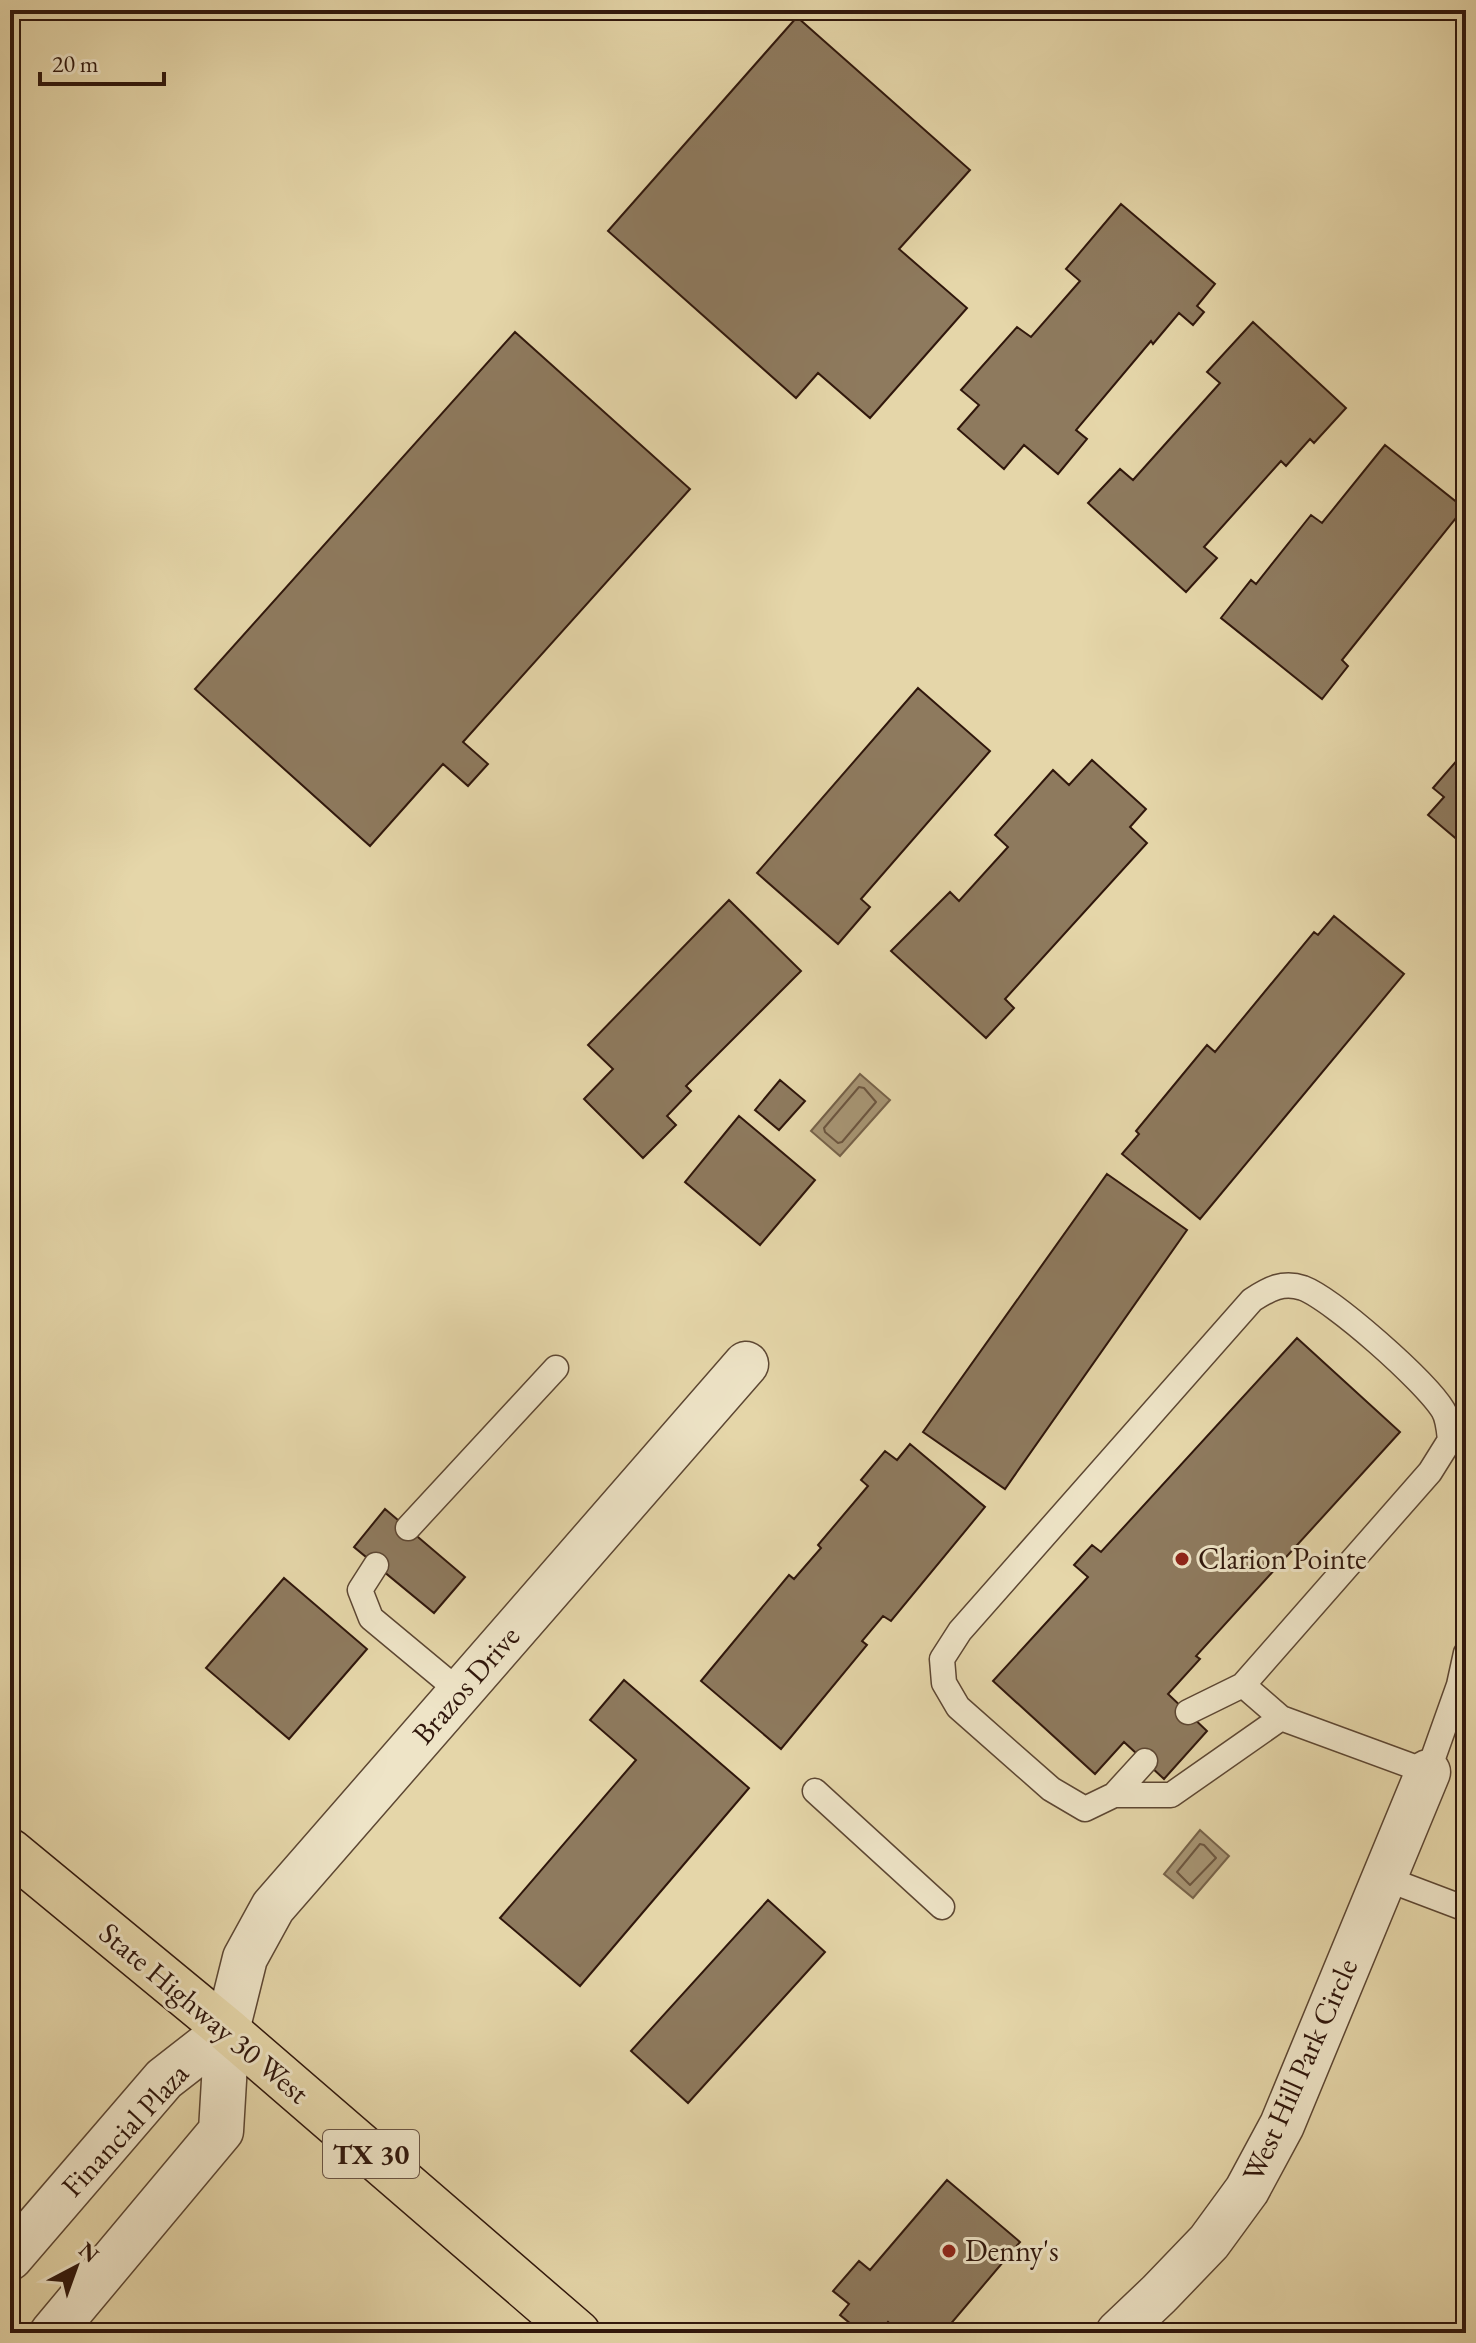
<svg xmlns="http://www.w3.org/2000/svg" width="1476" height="2343" font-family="'EB Garamond',serif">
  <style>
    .water { fill: #a79574; stroke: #77634a; stroke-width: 2 }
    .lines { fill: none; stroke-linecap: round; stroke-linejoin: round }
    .shore { stroke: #6c5640; stroke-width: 2 }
    .building { fill: #8e7a5e; stroke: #30170c; stroke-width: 2 }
    .lane-casing { stroke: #5d4733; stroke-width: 27 }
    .street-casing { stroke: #5d4733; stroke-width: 47 }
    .primary-casing { stroke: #30170c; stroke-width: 47 }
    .lane { stroke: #eee4c7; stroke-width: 24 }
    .street { stroke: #eee4c7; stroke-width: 44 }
    .primary { stroke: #e5d6a9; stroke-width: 44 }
    .poi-dot { fill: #8f2418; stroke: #eee4c7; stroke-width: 3 }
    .labels { text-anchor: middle; stroke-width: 6; stroke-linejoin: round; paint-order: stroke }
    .shield { fill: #eee4c7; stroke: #695444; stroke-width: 2 }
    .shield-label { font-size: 28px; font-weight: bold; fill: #30170c }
    .poi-label { font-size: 30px; fill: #30170c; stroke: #eee4c7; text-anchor: start }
    .street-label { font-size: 30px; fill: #30170c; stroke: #eee4c7 }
  </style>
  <rect width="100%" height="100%" fill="#e5d6a9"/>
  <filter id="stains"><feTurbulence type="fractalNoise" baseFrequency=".0025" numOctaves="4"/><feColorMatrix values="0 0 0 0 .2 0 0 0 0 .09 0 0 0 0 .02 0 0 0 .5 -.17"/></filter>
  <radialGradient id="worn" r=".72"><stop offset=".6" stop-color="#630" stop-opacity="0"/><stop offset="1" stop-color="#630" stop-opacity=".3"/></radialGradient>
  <path class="water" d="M860 1074 890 1100 840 1156 811 1131Z
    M1200 1830 1229 1856 1193 1898 1164 1874Z"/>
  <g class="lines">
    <path class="shore" d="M859 1087 864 1088 876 1102 842 1142 838 1143 825 1132 824 1128Z
      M1200 1844 1204 1845 1216 1858 1190 1885 1177 1872Z"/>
  </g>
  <path class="building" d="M797 17 970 170 899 249 967 308 870 418 818 373 796 398 608 231Z
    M1121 204 1215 284 1197 306 1204 312 1193 325 1179 313 1153 344 1151 341 1076 430 1087 439 1058 474 1024 445 1004 469 958 429 979 405 961 390 1017 327 1031 337 1080 281 1066 269Z
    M1253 322 1346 408 1314 443 1310 439 1286 466 1281 461 1204 547 1217 558 1186 592 1088 503 1120 469 1133 480 1220 383 1207 372Z
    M515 332 690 489 463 742 488 764 468 786 443 764 370 846 195 689Z
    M1385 445 1464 508 1342 660 1348 666 1322 699 1221 618 1251 580 1256 584 1311 515 1322 523Z
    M918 688 990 751 861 899 870 907 838 944 757 873Z
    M1466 750V847L1428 815 1444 797 1433 788Z
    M1092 760 1146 809 1130 827 1147 843 1005 999 1014 1008 986 1038 891 951 950 892 959 901 1008 847 995 835 1053 770 1069 785Z
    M729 900 801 971 686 1086 691 1091 667 1116 676 1125 643 1158 584 1099 613 1069 588 1045Z
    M1334 916 1404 974 1200 1219 1122 1154 1139 1134 1136 1131 1207 1045 1215 1052 1314 932 1318 935Z
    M780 1080 805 1101 779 1130 755 1110Z
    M739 1116 815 1180 760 1245 685 1182Z
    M1107 1174 1187 1230 1005 1489 923 1432Z
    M1297 1338 1400 1432 1196 1656 1200 1659 1168 1694 1207 1731 1164 1779 1124 1742 1095 1774 993 1681 1088 1577 1074 1565 1092 1545 1101 1552Z
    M910 1444 985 1507 891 1621 883 1616 862 1641 867 1645 781 1749 701 1681 789 1575 794 1579 821 1548 818 1545 868 1486 861 1480 885 1451 897 1460Z
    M385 1509 465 1577 434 1613 354 1547Z
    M284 1578 367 1649 289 1739 206 1668Z
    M624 1680 749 1788 580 1986 500 1918 636 1760 590 1720Z
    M768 1900 825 1952 688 2103 631 2051Z
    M947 2180 1020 2242 943 2333H901L888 2322 879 2333H862L840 2315 849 2304 833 2291 859 2261 870 2270Z"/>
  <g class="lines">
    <g class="lane-casing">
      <path id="lane" d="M408 1528 556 1368
        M376 1565 360 1590 371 1618 460 1692
        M1188 1712 1243 1685
        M1145 1761 1114 1795 1085 1809 1051 1789 958 1707 944 1683 942 1659 960 1631 1252 1300C1269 1289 1283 1281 1303 1288 1334 1300 1425 1381 1443 1410 1448 1418 1449 1430 1450 1440L1430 1472 1243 1685 1281 1718 1428 1772 1459 1685 1466 1653
        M815 1791 942 1907
        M1114 1795H1171L1281 1718
        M1384 1878 1466 1909"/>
    </g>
    <g class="street-casing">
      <path id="street" d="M10 2258 164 2079 227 2030
        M52 2333 221 2131 227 2030 245 1958 273 1907 746 1364
        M1118 2333 1159 2294 1209 2242 1247 2190 1282 2125 1428 1772"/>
    </g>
    <g class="primary-casing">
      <path id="primary" d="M10 1851 227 2030 578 2333"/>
    </g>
    <use href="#lane" class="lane"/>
    <use href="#street" class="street"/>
    <use href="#primary" class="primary"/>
  </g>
  <g class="poi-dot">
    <circle cx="1182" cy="1559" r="8"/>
    <circle cx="949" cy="2251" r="8"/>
  </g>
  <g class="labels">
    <rect class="shield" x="323" y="2130" width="96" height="48" rx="6"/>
    <g class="shield-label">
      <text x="371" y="2164">TX 30</text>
    </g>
    <g class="poi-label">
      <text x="1198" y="1569">Clarion Pointe</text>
      <text x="965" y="2261">Denny's</text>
    </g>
    <g class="street-label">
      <text transform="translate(466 1685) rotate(-49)" y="10">Brazos Drive</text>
      <text transform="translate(204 2013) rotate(40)" y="10">State Highway 30 West</text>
      <text transform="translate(1300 2070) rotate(-66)" y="10">West Hill Park Circle</text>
      <text transform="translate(125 2130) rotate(-47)" y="10">Financial Plaza</text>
    </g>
  </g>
  <rect width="1476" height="2343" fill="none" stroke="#e5d6a9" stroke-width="40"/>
  <rect x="12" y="12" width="1452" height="2319" fill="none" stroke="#30170c" stroke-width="4"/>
  <rect x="20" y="20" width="1436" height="2303" fill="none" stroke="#30170c" stroke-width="2"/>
  <g transform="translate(76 2267) rotate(41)" stroke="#eee4c7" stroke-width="6" paint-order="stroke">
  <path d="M0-6L14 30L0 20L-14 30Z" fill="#30170c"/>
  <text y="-12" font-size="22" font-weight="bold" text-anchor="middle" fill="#30170c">N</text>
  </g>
  <path d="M40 72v12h124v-12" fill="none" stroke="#30170c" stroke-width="4"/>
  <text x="52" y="72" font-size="24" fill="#30170c" stroke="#eee4c7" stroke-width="6" paint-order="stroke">20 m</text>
  <rect width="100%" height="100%" filter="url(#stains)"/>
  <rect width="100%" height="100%" fill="url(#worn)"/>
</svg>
